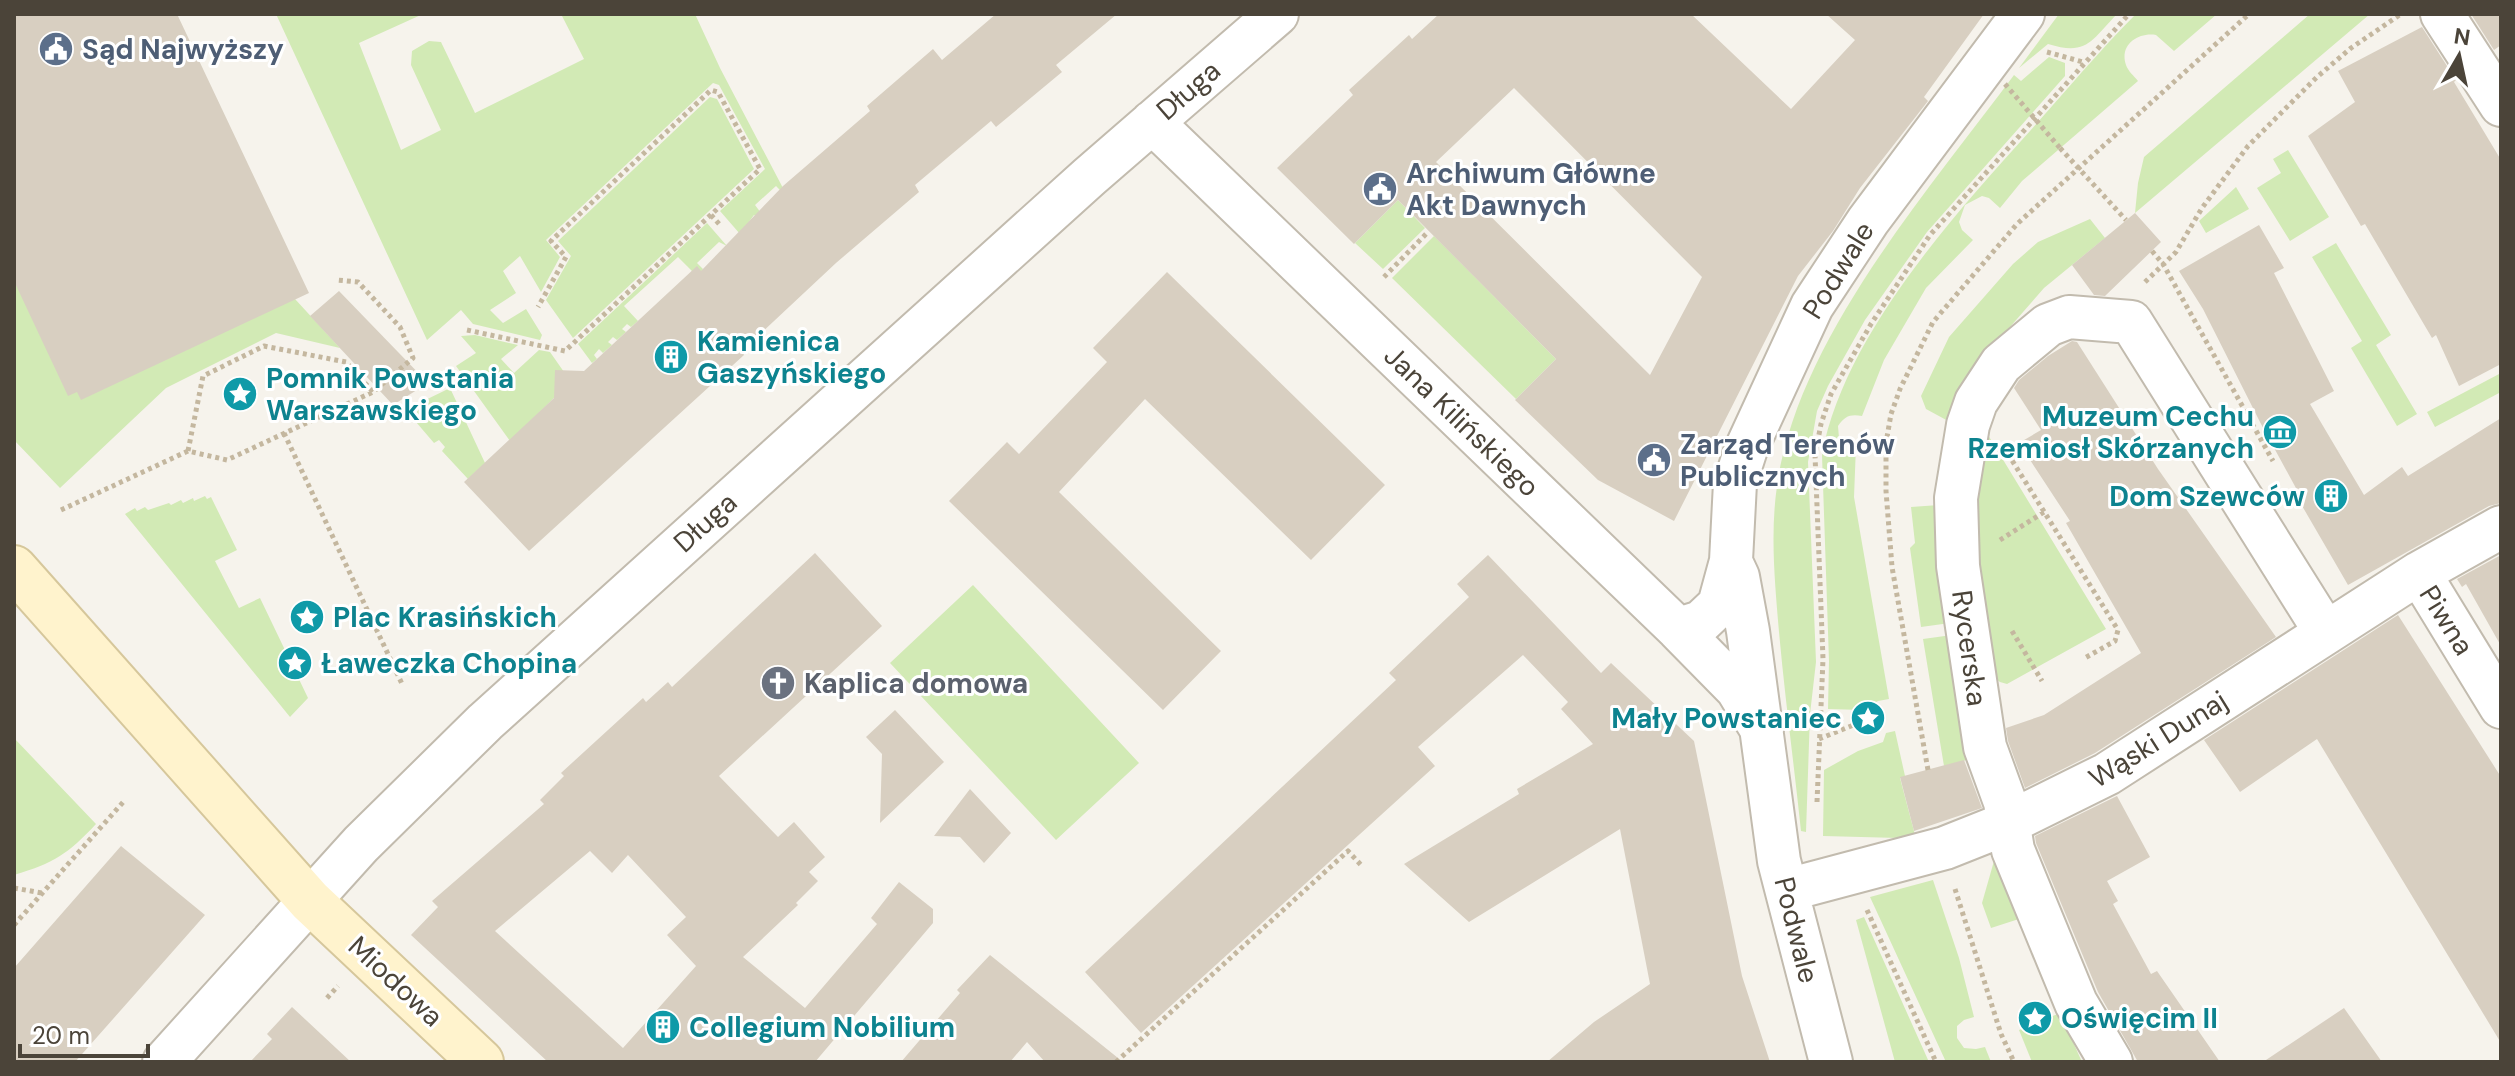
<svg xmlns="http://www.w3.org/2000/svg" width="2515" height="1076" font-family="'DM Sans',sans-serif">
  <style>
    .green { fill: #d2eab5 }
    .building { fill: #d8cfc1; fill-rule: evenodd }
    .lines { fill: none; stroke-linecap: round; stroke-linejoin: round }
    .street-casing { stroke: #c2bbae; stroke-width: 46 }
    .secondary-casing { stroke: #d6c79b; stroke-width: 48 }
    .path { stroke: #c4b79f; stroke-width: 5; stroke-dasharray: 4 4; stroke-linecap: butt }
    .street { stroke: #fff; stroke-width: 42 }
    .secondary { stroke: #fff3cd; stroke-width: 44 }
    .path-bridge { stroke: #c4b79f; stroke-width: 5; stroke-dasharray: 4 4; stroke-linecap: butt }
    .labels { text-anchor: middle; stroke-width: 6; stroke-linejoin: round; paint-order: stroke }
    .service-label { font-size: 28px; font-weight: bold; fill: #4e5e75; stroke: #fff; text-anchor: start }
    .street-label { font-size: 28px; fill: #4b4439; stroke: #fff }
    .culture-label { font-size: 28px; font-weight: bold; fill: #0d838f; stroke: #fff; text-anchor: start }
    .worship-label { font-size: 28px; font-weight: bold; fill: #5b616d; stroke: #fff; text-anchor: start }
  </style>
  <rect width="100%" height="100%" fill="#f6f3ec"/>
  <path class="green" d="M276 14H423L359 43 401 150 441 130 411 65 412 51 429 41 441 42 475 113 584 59 561 14H695L720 68 784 190 782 192 776 186 755 205 761 213 757 217 754 215 740 234 720 211 765 169 719 85 713 83 546 240 560 257 541 292 520 256 503 271 516 293 490 310 503 323 526 309 542 335 540 340 473 324 461 310 427 340Z
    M2059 14H2117C2091 41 2087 56 2048 44L2019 68Z
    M2136 14H2217L2174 51 2156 35C2138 32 2119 45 2126 65 2128 71 2134 76 2138 81L2022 181 2000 208 1989 198 1982 196 1965 205 1959 222 1962 230 1973 240 1926 288 1884 360 1862 416C1850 414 1845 416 1838 426L1839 438 1846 444 1856 446 1854 497 1889 699 1878 701 1862 710 1828 709 1829 661 1822 455C1843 338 1952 217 2030 131 2065 92 2099 51 2136 14Z
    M2310 14H2370L2135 213 2138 183 2144 157Z
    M2049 57 2065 63V76L1927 232 1865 320 1828 386 1817 411 1808 462 1816 662 1810 714 1806 832 1801 831C1794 765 1785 698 1779 632 1775 584 1770 534 1777 486 1797 340 1928 191 2014 75L2021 81Z
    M710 97 717 99 754 169 573 338 546 300 571 256 558 241Z
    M2288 150 2329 217 2290 241 2257 188 2281 173 2273 159Z
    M2236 187 2249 209 2206 233 2199 221Z
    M1398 200 1425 228 1383 269 1355 243Z
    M2090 219 2105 238 2044 288 1989 351 1950 422 1926 409 1921 396 1949 337 2013 264 2038 242Z
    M707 223 727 246 719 242 697 263 703 269 701 272 692 271 678 257 624 306 638 321 631 327 627 324 622 329 626 332 617 340 613 337 608 342 612 345 603 353 599 349 594 355 597 359 592 363 578 344Z
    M1434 236 1556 359 1516 399 1392 278Z
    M2336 243 2391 335 2376 345 2417 414 2397 426 2351 348 2362 341 2312 257Z
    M14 252 295 299 340 348 276 333 166 388 60 488 14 440Z
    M475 335 518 345 501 359 514 373 539 350 550 352 564 372 558 394 510 441 456 366 476 353 461 336Z
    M2501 373V392L2435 427 2427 412Z
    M450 388 485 463 468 479 442 451 445 447 439 440 434 443 410 415 413 412 409 408Z
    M1988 435 2106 629 2007 684 2000 682 1988 673 1966 486Z
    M205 496 207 499 211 497 237 550 215 561 239 608 260 598 308 698 290 717 125 514 135 508 137 511 145 507 148 510 169 503 171 505 181 500 183 503 193 498 194 501Z
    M1939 505 1950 623 1921 627 1910 548 1915 543 1911 507Z
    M973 585 1139 763 1056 840 890 663Z
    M1952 635 1978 757 1944 766 1923 639Z
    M1895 731 1905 776 1900 778 1915 835 1899 838 1823 836 1824 770 1858 751 1883 742 1886 733Z
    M14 738 96 824C68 854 54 863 14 875Z
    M1999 859 2022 918 1991 928 1982 903 1994 861Z
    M1933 880 1959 958 1974 1017 1964 1020 1957 1026V1038L1964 1048 1976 1049 1985 1047 1991 1062H1946L1870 897Z
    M1864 917 1929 1062H1895L1856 920Z
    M2060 1013 2082 1062H2032L2019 1030Z"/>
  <path class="building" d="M14 14H177L309 293 81 400 77 392 68 396 14 281Z
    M996 14H1117L1056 65 1062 72 996 127 991 121 915 185 919 192 836 263 742 351 744 355 529 551 464 482 554 398 555 370 584 371 697 266 701 271 783 186 870 111 867 106 933 49 942 60Z
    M1439 14H1691L1791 109 1855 40 1826 14H1984L1924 97 1928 101 1860 188 1833 231 1798 276 1674 521 1598 480 1515 400 1556 359 1398 200 1354 244 1277 168 1353 95 1349 90 1409 35 1412 39ZM1514 88 1702 277 1650 375 1436 162Z
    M2471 14H2501V45L2494 50Z
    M2422 27 2456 80 2454 82 2501 160V364L2459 386 2436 335 2432 338 2365 224 2361 226 2308 136 2355 102 2338 71Z
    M2135 213 2161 242 2105 296 2094 295 2072 265Z
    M2259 225 2284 268 2274 273 2334 391 2310 404 2364 495 2402 467 2408 476 2501 418V503L2489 506 2348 585 2294 492 2297 490 2261 424 2203 309 2179 271Z
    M1167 272 1385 485 1311 560 1145 399 1059 492 1221 651 1163 710 949 501 1007 442 1019 454 1107 362 1093 348Z
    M339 291 428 383 393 405 310 316Z
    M2072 341 2077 342 2158 469 2276 637 2095 753 2025 788 2008 741 2006 728 2044 715 2141 653 2066 523 2070 521 2019 443 2041 430 2014 388 2019 380 2048 356Z
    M815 553 882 626 719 776 778 837 794 822 825 857 809 872 818 881 796 903 798 905 743 957 805 1008 877 924 871 918 899 882 933 909V923L815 1062H548L411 935 438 907 432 901 544 804 540 800 564 776 561 773 643 698 646 702 668 682 672 687ZM590 851 612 873 628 855 686 917 667 935 696 966 623 1048 495 931Z
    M1488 555 1601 673 1611 663 1694 741 1742 976 1770 1062H1547L1594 1022 1650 984 1620 829 1469 922 1404 864 1519 794 1517 789 1593 744 1561 709 1568 702 1523 655 1418 747 1435 766 1141 1033 1085 972 1396 680 1389 673 1469 597 1457 584Z
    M2501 555V646L2466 584 2462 587 2457 579Z
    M2398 615 2501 777V1043L2317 739 2240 792 2204 740Z
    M895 710 944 762 880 823 882 754 866 737Z
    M1964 760 1982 808 1914 831 1900 777Z
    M970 789 1011 833 984 863 960 837 934 836Z
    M2117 796 2150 857 2107 881 2118 901 2113 904 2151 974 2157 971 2220 1062H2138L2098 992 2036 843 2035 836Z
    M121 846 205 915 75 1062H14V968Z
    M990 955 1123 1062H1045L1027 1042 1010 1062H901L960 993 957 990Z
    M292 1007 351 1062H250L272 1039 267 1034Z
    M2344 1008 2382 1062H2263Z"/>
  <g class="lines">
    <g class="street-casing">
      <path id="street" d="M2442 14 2501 105
        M1152 122 1678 629 1737 689 1762 730
        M1731 562 1738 577 1748 631 1779 861 1831 1062
        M2419 573 2501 707
        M1678 629 1701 622 1719 605 1731 561 1735 483 1746 449 1812 306 1868 221 2023 14
        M1787 890 1945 848 2008 823 2107 774 2419 573 2501 527
        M164 1062 361 844 485 722 1089 177 1277 14
        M2111 1062 2076 1003 2013 850 2005 802 1985 747 1958 566 1956 498 1968 425 1976 402 2001 364 2048 325 2069 317 2131 322 2326 633"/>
    </g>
    <g class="secondary-casing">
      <path id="secondary" d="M14 568 310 901 481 1062"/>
    </g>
    <path class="path" d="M2047 52 2083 62
      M2060 148 2126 220
      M711 215 720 225
      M2152 251 2163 264 2273 461
      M1384 277 1426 234
      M2145 282 2176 252 2202 208 2248 146 2317 77 2351 48 2401 14
      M467 330 565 351 760 169 718 92 711 90 551 241 566 257 538 307
      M284 433 403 686
      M188 451 203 376 264 346 346 362 373 392
      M2008 454 2118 630 2115 641 2083 659
      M61 510 188 451 227 460 373 392 413 358 400 327 358 282 337 280
      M2000 540 2044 512
      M2012 631 2042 681
      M1819 739 1861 722
      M1928 770 1892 567 1886 491V443L1891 414 1900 389 1933 322 2017 224 2249 14
      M1817 802 1823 659 1815 455 1821 424 1831 394 1871 324 1930 235 2129 14
      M14 888 42 893
      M1955 889 2001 1034 2014 1062
      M1867 910 1936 1062
      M14 925 125 800
      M327 998 338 986
      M1116 1062 1348 851 1361 865"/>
    <use href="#street" class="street"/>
    <use href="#secondary" class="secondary"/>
    <path class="path-bridge" d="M2005 84 2060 148"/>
  </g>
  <defs>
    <g id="civic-disc" transform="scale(1.8)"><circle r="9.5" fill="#5c6f8a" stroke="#fff"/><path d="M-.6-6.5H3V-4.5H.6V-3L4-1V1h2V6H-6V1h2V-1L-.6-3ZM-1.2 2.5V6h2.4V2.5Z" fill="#fff"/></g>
    <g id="building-disc" transform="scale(1.8)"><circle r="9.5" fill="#0f9aa8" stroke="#fff"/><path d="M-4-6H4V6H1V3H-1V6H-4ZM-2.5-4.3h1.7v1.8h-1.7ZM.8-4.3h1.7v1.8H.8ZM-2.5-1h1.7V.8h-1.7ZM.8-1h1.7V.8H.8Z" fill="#fff"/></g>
    <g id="sight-disc" transform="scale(1.8)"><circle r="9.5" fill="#0f9aa8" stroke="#fff"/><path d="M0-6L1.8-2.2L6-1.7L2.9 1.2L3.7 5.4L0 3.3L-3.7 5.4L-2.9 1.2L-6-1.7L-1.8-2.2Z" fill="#fff"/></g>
    <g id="museum-disc" transform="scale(1.8)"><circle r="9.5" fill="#0f9aa8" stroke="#fff"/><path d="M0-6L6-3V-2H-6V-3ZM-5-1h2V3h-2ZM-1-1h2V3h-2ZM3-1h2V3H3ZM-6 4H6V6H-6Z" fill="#fff"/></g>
    <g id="church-disc" transform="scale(1.8)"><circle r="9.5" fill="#6b7280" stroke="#fff"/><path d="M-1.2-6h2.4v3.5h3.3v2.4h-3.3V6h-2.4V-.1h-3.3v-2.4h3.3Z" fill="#fff"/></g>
  </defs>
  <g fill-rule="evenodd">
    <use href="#civic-disc" x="56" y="49"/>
    <use href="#civic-disc" x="1380" y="189"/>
    <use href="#building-disc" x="671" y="357"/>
    <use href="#sight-disc" x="240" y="394"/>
    <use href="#museum-disc" x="2280" y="432"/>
    <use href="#civic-disc" x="1654" y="460"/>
    <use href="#building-disc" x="2331" y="496"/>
    <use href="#sight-disc" x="307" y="617"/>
    <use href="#sight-disc" x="295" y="663"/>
    <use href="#church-disc" x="778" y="683"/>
    <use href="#sight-disc" x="1868" y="718"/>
    <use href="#sight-disc" x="2035" y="1018"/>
    <use href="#building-disc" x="663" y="1027"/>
  </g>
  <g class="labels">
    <g class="service-label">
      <text x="82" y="59">Sąd Najwyższy</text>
      <text x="1406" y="183">Archiwum Główne<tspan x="1406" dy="32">Akt Dawnych</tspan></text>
      <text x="1680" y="454">Zarząd Terenów<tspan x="1680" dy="32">Publicznych</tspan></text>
    </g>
    <g class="street-label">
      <text transform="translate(1188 90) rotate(-41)" y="10">Długa</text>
      <text transform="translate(1838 270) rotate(-58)" y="10">Podwale</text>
      <text transform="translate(1462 421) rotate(44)" y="10">Jana Kilińskiego</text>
      <text transform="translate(705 522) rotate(-42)" y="10">Długa</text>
      <text transform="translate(2447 620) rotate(58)" y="10">Piwna</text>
      <text transform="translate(1970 648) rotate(82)" y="10">Rycerska</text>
      <text transform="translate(2158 739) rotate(-32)" y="10">Wąski Dunaj</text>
      <text transform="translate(1797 930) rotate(76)" y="10">Podwale</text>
      <text transform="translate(396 981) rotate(43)" y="10">Miodowa</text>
    </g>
    <g class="culture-label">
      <text x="697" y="351">Kamienica<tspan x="697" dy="32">Gaszyńskiego</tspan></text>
      <text x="266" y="388">Pomnik Powstania<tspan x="266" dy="32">Warszawskiego</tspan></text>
      <text x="2254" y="426" text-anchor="end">Muzeum Cechu<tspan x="2254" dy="32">Rzemiosł Skórzanych</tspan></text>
      <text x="2305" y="506" text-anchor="end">Dom Szewców</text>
      <text x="333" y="627">Plac Krasińskich</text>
      <text x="321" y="673">Ławeczka Chopina</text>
      <text x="1842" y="728" text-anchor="end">Mały Powstaniec</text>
      <text x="2061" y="1028">Oświęcim II</text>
      <text x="689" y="1037">Collegium Nobilium</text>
    </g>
    <g class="worship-label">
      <text x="804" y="693">Kaplica domowa</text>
    </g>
  </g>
  <rect width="2515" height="1076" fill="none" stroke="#4b4439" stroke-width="32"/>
  <g transform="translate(2459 56) rotate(9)" stroke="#ffffff" stroke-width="6" paint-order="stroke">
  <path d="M0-6L14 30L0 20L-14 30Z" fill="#4b4439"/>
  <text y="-12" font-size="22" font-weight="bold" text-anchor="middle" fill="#4b4439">N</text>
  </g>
  <path d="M20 1044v12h128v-12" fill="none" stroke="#4b4439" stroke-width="4"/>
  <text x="32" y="1044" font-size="24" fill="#4b4439" stroke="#ffffff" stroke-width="6" paint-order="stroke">20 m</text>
</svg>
